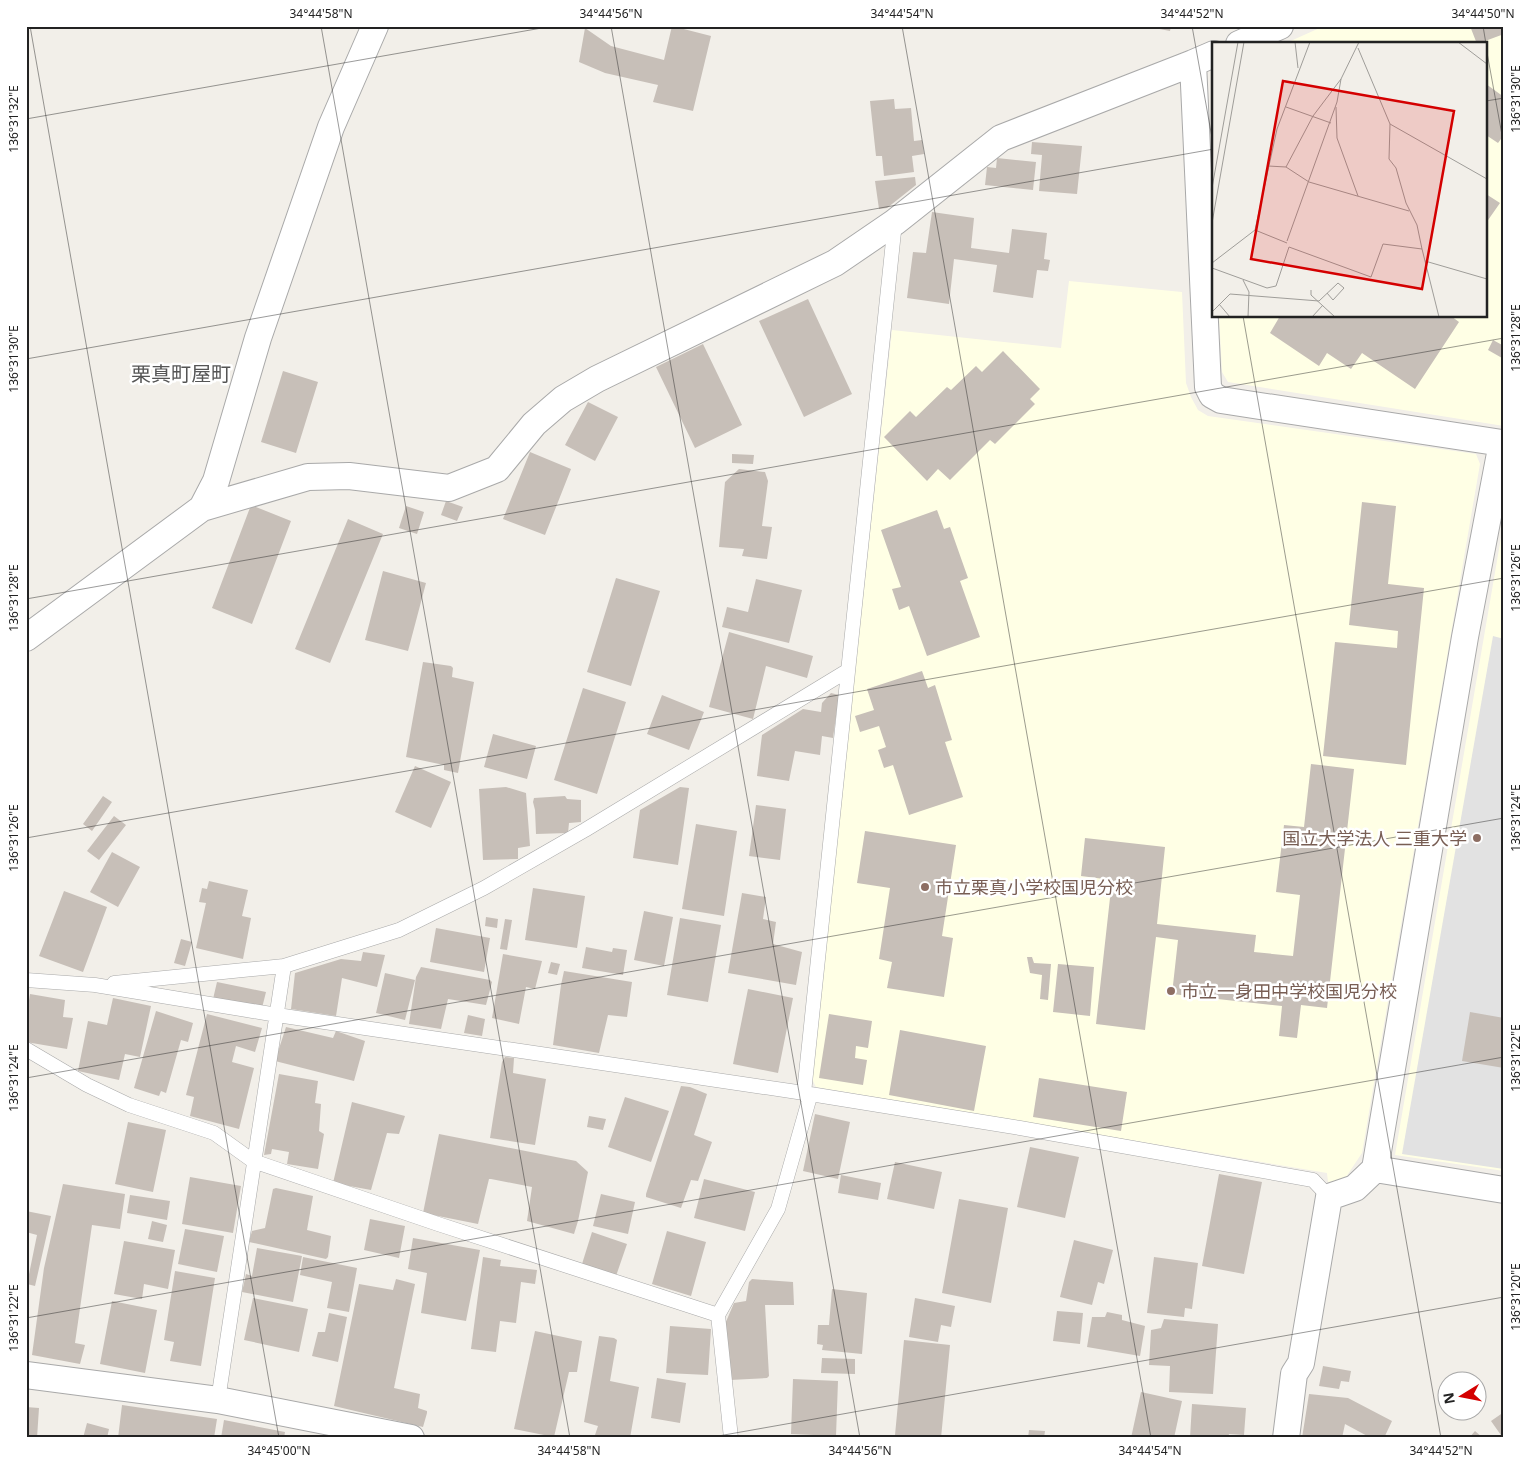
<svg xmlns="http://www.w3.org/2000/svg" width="1530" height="1464" font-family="'Noto Sans','Noto Sans JP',sans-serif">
  <rect width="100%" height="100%" fill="#f2efe9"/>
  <path fill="#ffffe5" d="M 1324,26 L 1504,26 L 1504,426 L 1228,382 L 1222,372 L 1219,316 L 1486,316 L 1486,44 L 1284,44 Z
    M 1214,83 L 1214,170 L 1211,90 Z
    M 1069,281 L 1182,292 L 1186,383 L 1191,397 L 1198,410 L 1208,416 L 1476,454 L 1480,464 L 1362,1153 L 1344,1180 L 1328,1182 L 1327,1173 L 816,1087 L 811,1077 L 892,330 L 1061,348 Z
    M 1504,520 L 1504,1171 L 1395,1155 Z"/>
  <path fill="#e2e2e2" d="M 1493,636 L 1504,639 L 1504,1169 L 1402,1154 Z"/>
  <path fill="#c7bfb8" d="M 672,26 L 711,36 L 693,111 L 653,102 L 658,85 L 605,73 L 579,62 L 585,28 L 611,46 L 664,60 Z
    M 1144,26 L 1171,26 L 1170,31 Z
    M 1470,26 L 1504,26 L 1504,34 L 1477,44 Z
    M 1486,84 L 1504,97 L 1504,135 L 1498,143 L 1486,135 Z
    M 894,99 L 895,109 L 911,108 L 914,141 L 922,140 L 924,154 L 912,156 L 914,172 L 884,176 L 882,156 L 876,156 L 870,101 Z
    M 1032,142 L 1082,146 L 1077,194 L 1039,191 L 1042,155 L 1031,154 Z
    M 997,158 L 1036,162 L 1033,190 L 985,185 L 987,167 L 996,168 Z
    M 915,177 L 916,185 L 887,208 L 879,209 L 875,181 Z
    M 1486,194 L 1500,203 L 1486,223 Z
    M 932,212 L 974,218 L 971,248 L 1009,253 L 1012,229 L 1047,233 L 1044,259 L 1050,260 L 1048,271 L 1037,270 L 1033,298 L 993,292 L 997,265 L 954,259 L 949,304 L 907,298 L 913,252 L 926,253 Z
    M 808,299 L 852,394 L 804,417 L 759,321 Z
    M 1280,316 L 1451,316 L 1459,322 L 1415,389 L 1362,353 L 1351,369 L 1327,353 L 1319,366 L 1270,333 Z
    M 1493,340 L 1504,346 L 1502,358 L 1488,350 Z
    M 703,344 L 742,425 L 695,448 L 656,367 Z
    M 1003,351 L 1040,389 L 1030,399 L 1035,404 L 995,444 L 990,440 L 950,480 L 938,469 L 927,481 L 884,437 L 910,411 L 916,417 L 947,387 L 951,390 L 976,366 L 982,372 Z
    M 283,371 L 318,382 L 296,453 L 261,442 Z
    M 588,402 L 618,417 L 595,461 L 565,445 Z
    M 530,452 L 571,469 L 545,535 L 503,519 Z
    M 732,454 L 754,455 L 753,464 L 732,463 Z
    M 739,469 L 765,472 L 768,481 L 762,526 L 772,527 L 767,559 L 742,556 L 744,549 L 719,547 L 725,482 Z
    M 446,501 L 463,507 L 457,521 L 441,515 Z
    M 1362,502 L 1396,506 L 1388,584 L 1424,588 L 1406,765 L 1323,756 L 1335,642 L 1397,648 L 1398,631 L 1349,625 Z
    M 251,505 L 291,521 L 252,624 L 212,608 Z
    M 406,506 L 424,512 L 417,534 L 399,528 Z
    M 937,510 L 944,529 L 950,527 L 968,578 L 960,581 L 980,637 L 927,656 L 909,606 L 899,610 L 892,589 L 901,587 L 881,530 Z
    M 348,519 L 383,534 L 330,663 L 295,649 Z
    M 383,571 L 426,583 L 408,651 L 365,640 Z
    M 616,578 L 660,591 L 631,686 L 587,672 Z
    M 756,579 L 802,590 L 789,643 L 722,627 L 727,607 L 748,612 Z
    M 729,632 L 813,656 L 807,678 L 766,666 L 753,719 L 709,707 Z
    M 423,662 L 451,666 L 453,668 L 452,677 L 474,682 L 458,773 L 444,770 L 444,765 L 406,757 Z
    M 922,671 L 928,688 L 935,685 L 952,740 L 945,742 L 963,797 L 909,815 L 893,765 L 884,768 L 878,750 L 886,747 L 879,726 L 860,732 L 855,716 L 874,710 L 867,689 Z
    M 583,688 L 626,702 L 597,794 L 554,780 Z
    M 831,693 L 839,695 L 833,738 L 822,736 L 820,755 L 795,751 L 789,781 L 757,776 L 762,735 L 803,709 L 821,712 L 822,703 Z
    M 662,695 L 704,712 L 689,750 L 647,734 Z
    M 493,734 L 536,746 L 527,779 L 484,767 Z
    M 1311,764 L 1354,769 L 1327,1008 L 1301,1005 L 1297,1038 L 1279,1036 L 1282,1006 L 1172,994 L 1178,940 L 1156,937 L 1145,1030 L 1096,1024 L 1112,880 L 1081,876 L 1085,838 L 1165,847 L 1157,924 L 1256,935 L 1254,952 L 1293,956 L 1300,895 L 1276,892 L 1284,825 L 1304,827 Z
    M 415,766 L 451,782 L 431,828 L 395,812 Z
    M 506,787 L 526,793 L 530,846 L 518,848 L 518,859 L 483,860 L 479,789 Z
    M 680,787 L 689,788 L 678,865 L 633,858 L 640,810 Z
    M 103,796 L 112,802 L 92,831 L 83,824 Z
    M 565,796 L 567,799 L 581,800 L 581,822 L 569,823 L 568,833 L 536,834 L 535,810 L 533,802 L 534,798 Z
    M 756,805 L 786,809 L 780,860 L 749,856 Z
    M 114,816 L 126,825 L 99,860 L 87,851 Z
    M 696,824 L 737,831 L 724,916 L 682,909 Z
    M 865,831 L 956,845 L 942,936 L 953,938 L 944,997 L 887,988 L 892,962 L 879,959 L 890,888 L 857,883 Z
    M 112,852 L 140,867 L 118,907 L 90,892 Z
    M 209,881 L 248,890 L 242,916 L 251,918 L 243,959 L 196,948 L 206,903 L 199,902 L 202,888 L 207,889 Z
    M 533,888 L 585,896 L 577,948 L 525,940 Z
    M 64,891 L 107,907 L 83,972 L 39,956 Z
    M 742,893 L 766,897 L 763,919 L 776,922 L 773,944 L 802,952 L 796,985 L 728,973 Z
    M 644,911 L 673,917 L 664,966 L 634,960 Z
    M 486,917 L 498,919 L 497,928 L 485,926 Z
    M 680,918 L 721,925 L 708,1002 L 667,995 Z
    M 505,919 L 512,920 L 507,950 L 500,949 Z
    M 436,928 L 490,938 L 484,972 L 430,962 Z
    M 181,939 L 192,942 L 185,966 L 174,963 Z
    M 586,947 L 612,952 L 613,948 L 627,950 L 623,975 L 582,968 Z
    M 363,952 L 385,955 L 377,987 L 342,978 L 336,1016 L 291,1009 L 295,973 L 341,959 L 361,961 Z
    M 503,954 L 542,961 L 535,989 L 526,987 L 519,1024 L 492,1018 Z
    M 1027,957 L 1032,957 L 1034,963 L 1051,964 L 1048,1000 L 1040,999 L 1042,975 L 1030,973 Z
    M 551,962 L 560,964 L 557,975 L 548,973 Z
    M 1058,964 L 1094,967 L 1090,1016 L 1053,1012 Z
    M 421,967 L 490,980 L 492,982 L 486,1005 L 448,999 L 441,1029 L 409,1024 L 416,977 Z
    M 564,971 L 632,982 L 627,1017 L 608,1015 L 599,1053 L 553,1045 L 561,985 Z
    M 385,973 L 415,980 L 405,1020 L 376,1013 Z
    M 217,982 L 266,992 L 262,1008 L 213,999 Z
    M 748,989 L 793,998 L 778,1073 L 733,1064 Z
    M 30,994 L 65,1000 L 63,1017 L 73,1018 L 67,1049 L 26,1042 L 26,1019 Z
    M 113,998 L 151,1006 L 140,1057 L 125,1054 L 119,1080 L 78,1071 L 88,1021 L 107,1025 Z
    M 156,1011 L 193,1023 L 188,1042 L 181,1040 L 166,1093 L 161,1091 L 159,1096 L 134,1088 Z
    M 1470,1012 L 1504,1018 L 1504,1068 L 1462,1061 Z
    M 207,1014 L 262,1028 L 255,1052 L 236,1046 L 232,1062 L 254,1068 L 239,1129 L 190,1116 L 194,1097 L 186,1095 Z
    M 829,1014 L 872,1021 L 868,1048 L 856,1046 L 855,1058 L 867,1060 L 863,1085 L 819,1078 Z
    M 468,1015 L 485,1019 L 482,1036 L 464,1033 Z
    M 286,1027 L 333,1038 L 336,1031 L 365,1041 L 354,1081 L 275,1061 Z
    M 900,1030 L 986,1046 L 974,1111 L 889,1095 Z
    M 505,1057 L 514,1058 L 513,1073 L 546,1079 L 535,1145 L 490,1138 L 502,1062 Z
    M 279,1074 L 318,1081 L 315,1103 L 321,1104 L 319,1131 L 324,1134 L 318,1169 L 287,1164 L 289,1152 L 272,1149 L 271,1154 L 264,1155 Z
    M 1039,1078 L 1127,1092 L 1121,1131 L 1033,1117 Z
    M 681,1086 L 690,1087 L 707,1094 L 694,1135 L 712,1142 L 698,1181 L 691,1180 L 681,1208 L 646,1197 L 646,1194 Z
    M 625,1097 L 669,1111 L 651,1162 L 608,1147 Z
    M 352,1102 L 405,1116 L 399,1134 L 387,1133 L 371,1190 L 333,1183 Z
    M 815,1114 L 850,1122 L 838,1179 L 803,1171 Z
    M 589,1116 L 606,1119 L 603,1130 L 587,1127 Z
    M 128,1122 L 166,1130 L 153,1192 L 115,1184 Z
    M 439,1134 L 576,1161 L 588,1172 L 578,1221 L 574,1234 L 527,1221 L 532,1187 L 491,1179 L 489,1179 L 478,1224 L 423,1213 Z
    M 1030,1147 L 1079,1157 L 1065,1218 L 1017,1207 Z
    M 895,1162 L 942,1172 L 934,1209 L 887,1199 Z
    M 1219,1174 L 1262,1182 L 1244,1274 L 1202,1266 Z
    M 841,1175 L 881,1183 L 878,1200 L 838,1193 Z
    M 190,1177 L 241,1186 L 233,1233 L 182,1224 Z
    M 704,1179 L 755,1192 L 745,1231 L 694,1218 Z
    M 63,1184 L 125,1194 L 120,1229 L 92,1225 L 75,1343 L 85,1345 L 80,1364 L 32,1355 L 44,1268 Z
    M 276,1188 L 313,1196 L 307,1230 L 331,1236 L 328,1257 L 326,1259 L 249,1242 L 252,1231 L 265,1228 L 273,1189 Z
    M 601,1194 L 635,1202 L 628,1234 L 593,1226 Z
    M 130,1195 L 170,1201 L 167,1220 L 127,1213 Z
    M 959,1199 L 1008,1208 L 991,1303 L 942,1293 Z
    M 26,1211 L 51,1216 L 35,1286 L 27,1284 L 37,1235 L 26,1232 Z
    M 370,1219 L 405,1226 L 399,1258 L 364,1250 Z
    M 152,1221 L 167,1225 L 163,1242 L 148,1239 Z
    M 185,1229 L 224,1236 L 217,1272 L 178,1264 Z
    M 667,1231 L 706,1242 L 691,1296 L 652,1284 Z
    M 592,1232 L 627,1244 L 616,1276 L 582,1264 Z
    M 413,1238 L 480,1250 L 466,1321 L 421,1313 L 427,1273 L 408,1269 Z
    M 1074,1240 L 1113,1250 L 1104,1284 L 1098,1282 L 1092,1305 L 1060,1297 Z
    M 124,1241 L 175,1250 L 168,1289 L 144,1284 L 142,1299 L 114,1294 Z
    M 257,1248 L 302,1256 L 293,1302 L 242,1292 L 246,1274 L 252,1276 Z
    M 303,1257 L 357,1268 L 349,1312 L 327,1308 L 332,1282 L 300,1275 Z
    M 483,1257 L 501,1260 L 500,1266 L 537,1270 L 535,1284 L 521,1282 L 516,1323 L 500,1321 L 496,1352 L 471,1349 Z
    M 1154,1257 L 1198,1263 L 1192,1309 L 1185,1308 L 1184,1317 L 1147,1313 Z
    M 175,1271 L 215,1278 L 201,1366 L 170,1361 L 174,1342 L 164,1340 Z
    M 396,1279 L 415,1284 L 394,1388 L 420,1394 L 418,1408 L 427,1411 L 427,1413 L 423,1427 L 334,1406 L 359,1284 L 393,1290 Z
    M 752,1279 L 793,1282 L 794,1305 L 765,1305 L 769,1376 L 767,1378 L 730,1380 L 725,1324 L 734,1303 L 746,1301 L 749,1282 Z
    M 832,1289 L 867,1293 L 862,1354 L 822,1350 L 823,1345 L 817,1344 L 818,1325 L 829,1325 Z
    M 253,1298 L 308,1309 L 299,1352 L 244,1340 Z
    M 915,1298 L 955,1306 L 951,1327 L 941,1325 L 938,1342 L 909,1337 Z
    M 112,1301 L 157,1310 L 145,1373 L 100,1364 Z
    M 1057,1311 L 1083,1313 L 1080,1344 L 1053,1341 Z
    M 1107,1312 L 1122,1315 L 1122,1320 L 1145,1326 L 1140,1356 L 1087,1347 L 1092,1317 L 1105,1317 Z
    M 329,1313 L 347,1317 L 338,1362 L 312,1356 L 318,1332 L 325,1332 Z
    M 1164,1319 L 1218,1324 L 1213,1394 L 1169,1392 L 1170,1366 L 1149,1365 L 1151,1330 L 1161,1328 Z
    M 670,1326 L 711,1329 L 708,1375 L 666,1373 Z
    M 535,1331 L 582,1341 L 577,1372 L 569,1372 L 554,1437 L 514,1429 Z
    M 599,1336 L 614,1338 L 617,1340 L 610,1381 L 639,1387 L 630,1438 L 611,1438 L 595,1435 L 598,1426 L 584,1422 Z
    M 904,1340 L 950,1345 L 941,1438 L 895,1435 Z
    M 822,1358 L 855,1359 L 855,1374 L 821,1373 Z
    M 1323,1366 L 1351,1371 L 1349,1382 L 1341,1381 L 1339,1389 L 1319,1386 Z
    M 657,1378 L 686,1383 L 680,1423 L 651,1418 Z
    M 793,1379 L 838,1381 L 836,1436 L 791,1434 Z
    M 1141,1392 L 1182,1401 L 1174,1438 L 1131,1438 Z
    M 1309,1394 L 1348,1398 L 1392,1421 L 1384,1438 L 1371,1438 L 1345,1424 L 1342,1438 L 1302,1438 Z
    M 1192,1404 L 1246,1408 L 1244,1435 L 1229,1434 L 1228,1438 L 1190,1438 Z
    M 122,1405 L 217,1419 L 214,1438 L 118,1438 Z
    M 26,1407 L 39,1408 L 37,1438 L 26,1438 Z
    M 1504,1412 L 1504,1438 L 1503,1438 L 1491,1421 Z
    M 224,1420 L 285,1432 L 284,1438 L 221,1438 Z
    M 87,1423 L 109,1429 L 107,1438 L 83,1438 Z
    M 1029,1430 L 1045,1431 L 1044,1438 L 1028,1438 Z
    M 1475,1431 L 1483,1438 L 1469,1438 Z"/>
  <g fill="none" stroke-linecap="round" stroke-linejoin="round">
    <g stroke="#a9a9a9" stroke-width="15">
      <path id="service" d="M 26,980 L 95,985 L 277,1015 L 804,1093 L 1020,1128 L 1313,1180 L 1329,1197
        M 114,983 L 284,966 L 399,930 L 484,888 L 585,830 L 847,671
        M 26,1049 L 87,1085 L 129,1105 L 214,1133 L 253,1161 L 438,1224 L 718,1315
        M 218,1400 L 284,966
        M 731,1438 L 718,1315 L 778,1209 L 809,1100 L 804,1093 L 895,222"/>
    </g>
    <g stroke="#a9a9a9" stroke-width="28">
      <path id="minor" d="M 1239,44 L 1280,26
        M 1214,54 L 1193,63 L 1208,387 L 1212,395 L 1221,400 L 1502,443 L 1465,637 L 1375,1169 L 1504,1190
        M 202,508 L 216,481 L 258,338 L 331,127 L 375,26
        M 26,638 L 202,508 L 308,477 L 349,476 L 449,488 L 497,469 L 534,424 L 563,399 L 597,379 L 835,263 L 895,222 L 1001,138 L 1193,63
        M 26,1375 L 218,1400 L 411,1438
        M 1286,1438 L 1294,1374 L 1301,1363 L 1329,1197 L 1355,1188 L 1375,1169"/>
    </g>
    <use href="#service" stroke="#fff" stroke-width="14"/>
    <use href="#minor" stroke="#fff" stroke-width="26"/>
  </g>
  <path fill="none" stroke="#222" stroke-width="1" stroke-opacity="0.45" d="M 30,26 L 279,1438M 321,26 L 570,1438M 611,26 L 860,1438M 902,26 L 1151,1438M 1192,26 L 1214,149M 1483,26 L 1486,44M 1486,47 L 1504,146M 1486,101 L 1504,98M 26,119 L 553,26M 1243,316 L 1441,1438M 26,359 L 1214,149M 26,599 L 1504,338M 26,838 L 1504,578M 26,1078 L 1504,818M 26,1318 L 1504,1057M 707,1438 L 1504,1297"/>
  <g fill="#8d6e63" stroke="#fff" stroke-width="2">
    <circle cx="1477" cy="838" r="5"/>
    <circle cx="925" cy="887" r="5"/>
    <circle cx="1171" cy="991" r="5"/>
  </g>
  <g text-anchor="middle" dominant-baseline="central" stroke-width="5" stroke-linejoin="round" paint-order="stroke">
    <g font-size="18" fill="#785e54" stroke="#fff" text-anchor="start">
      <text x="1467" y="838" text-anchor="end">国立大学法人 三重大学</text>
      <text x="935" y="887">市立栗真小学校国児分校</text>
      <text x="1181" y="991">市立一身田中学校国児分校</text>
    </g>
    <g font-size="20" fill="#555" stroke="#fff">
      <text x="181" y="373">栗真町屋町</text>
    </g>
  </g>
  <g transform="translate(1212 42)">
    <rect width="275" height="275" fill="#f2efe9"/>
    <path fill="none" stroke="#9f9d99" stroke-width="1" d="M 83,0 L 86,26M 246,0 L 275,22M 146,6 L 178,82 L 177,117 L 184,126 L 194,161 L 205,183 L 210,207M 74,65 L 119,81M 124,65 L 125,96 L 146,154M 178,82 L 275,137M 56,124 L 74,125 L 97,140 L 197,169M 74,125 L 101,74 L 129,37 L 147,0M 0,146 L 26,0M 0,181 L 32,0M 43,188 L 75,201M 75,199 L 125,60 L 129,37M 213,219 L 275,237M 0,221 L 43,188 L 65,87 L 98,0M 0,226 L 55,246 L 64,244 L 77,205 L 159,235 L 171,202 L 210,207 L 227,275M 31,238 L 37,250 L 36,275M 99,248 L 99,253 L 123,275M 107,259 L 126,241 L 132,246 L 121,258 L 115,251M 7,262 L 18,275M 0,270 L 18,252 L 107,259M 100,275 L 111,263"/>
    <path fill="#d40000" fill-opacity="0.15" stroke="#d40000" stroke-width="2.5" d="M 71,39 L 242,69 L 210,247 L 39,217 Z"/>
    <rect width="275" height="275" fill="none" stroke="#222" stroke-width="2.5"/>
  </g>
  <rect width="1530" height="1464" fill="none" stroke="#ffffff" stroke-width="55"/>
  <g transform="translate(1462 1396) rotate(260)"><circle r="24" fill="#ffffff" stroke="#a7a7a7"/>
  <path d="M0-4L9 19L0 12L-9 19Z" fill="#d40000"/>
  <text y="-8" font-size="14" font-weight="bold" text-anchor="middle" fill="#222222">N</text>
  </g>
  <rect x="28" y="28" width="1474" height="1408" fill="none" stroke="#222" stroke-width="2"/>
  <g font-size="12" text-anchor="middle" fill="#222">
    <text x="321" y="18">34°44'58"N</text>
    <text x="611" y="18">34°44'56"N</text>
    <text x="902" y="18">34°44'54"N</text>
    <text x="1192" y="18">34°44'52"N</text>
    <text x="1483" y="18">34°44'50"N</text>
    <text transform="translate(1516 99) rotate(-90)" y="4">136°31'30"E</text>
    <text transform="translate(14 119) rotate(-90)" y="4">136°31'32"E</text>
    <text transform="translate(1516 338) rotate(-90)" y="4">136°31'28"E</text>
    <text transform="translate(14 359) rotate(-90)" y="4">136°31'30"E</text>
    <text transform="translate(1516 578) rotate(-90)" y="4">136°31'26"E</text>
    <text transform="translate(14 598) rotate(-90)" y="4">136°31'28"E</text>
    <text transform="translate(1516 818) rotate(-90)" y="4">136°31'24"E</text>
    <text transform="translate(14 838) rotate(-90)" y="4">136°31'26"E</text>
    <text transform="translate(1516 1058) rotate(-90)" y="4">136°31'22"E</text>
    <text transform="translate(14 1078) rotate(-90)" y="4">136°31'24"E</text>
    <text transform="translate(1516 1297) rotate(-90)" y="4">136°31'20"E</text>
    <text transform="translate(14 1318) rotate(-90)" y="4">136°31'22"E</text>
    <text x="279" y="1455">34°45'00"N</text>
    <text x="569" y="1455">34°44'58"N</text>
    <text x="860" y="1455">34°44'56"N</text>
    <text x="1150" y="1455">34°44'54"N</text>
    <text x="1441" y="1455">34°44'52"N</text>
  </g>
</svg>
